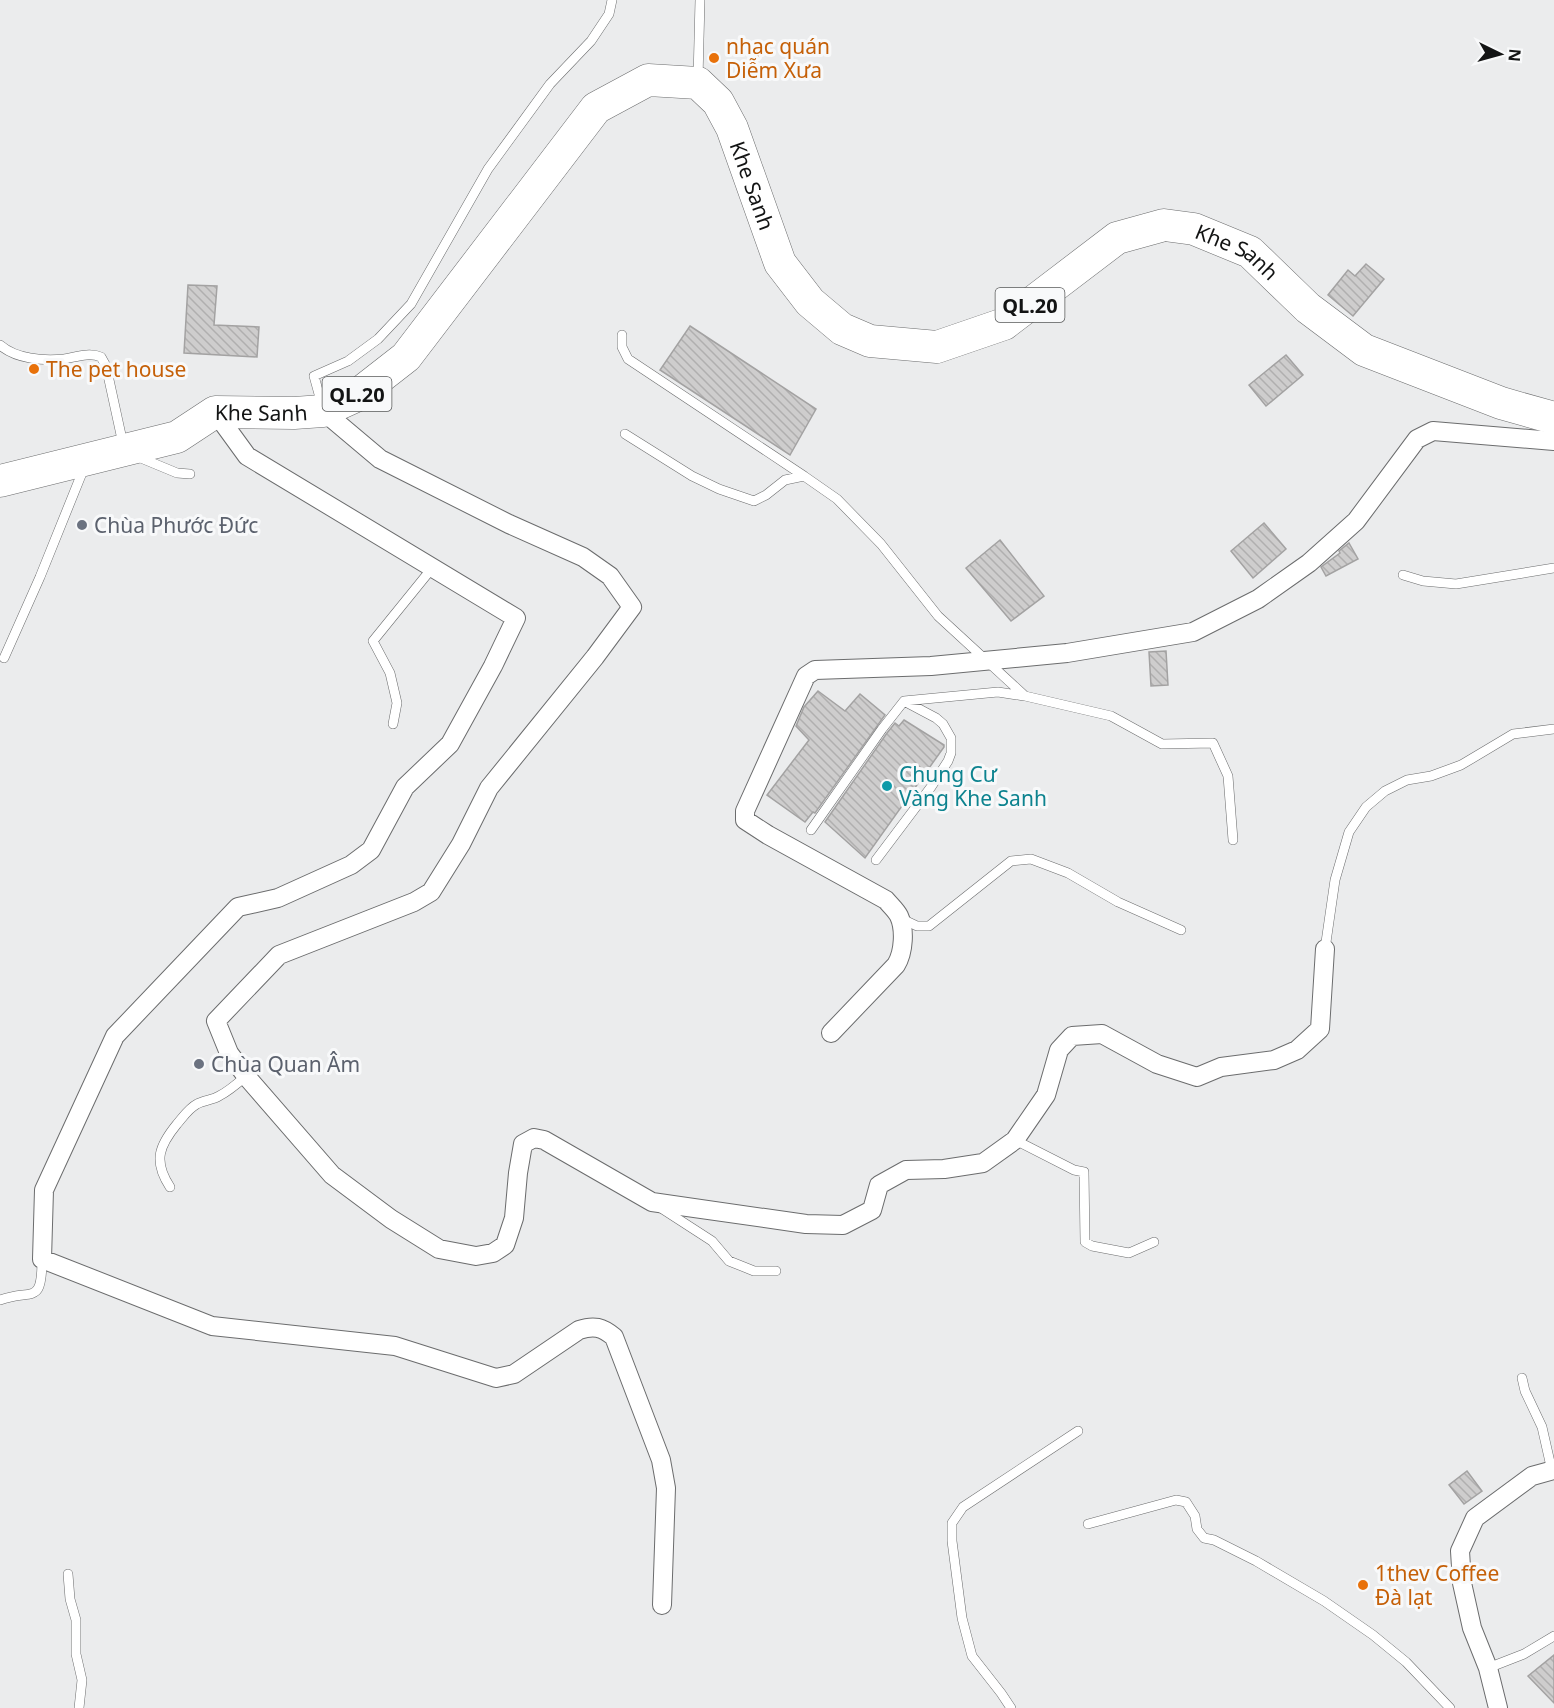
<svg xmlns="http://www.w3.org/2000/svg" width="1554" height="1708" font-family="'Noto Sans',sans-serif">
  <defs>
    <pattern id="building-back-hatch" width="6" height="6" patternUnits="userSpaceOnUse" patternTransform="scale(1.5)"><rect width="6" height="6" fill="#cecdcd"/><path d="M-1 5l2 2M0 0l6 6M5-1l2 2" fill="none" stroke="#b0afaf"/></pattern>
  </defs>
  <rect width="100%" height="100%" fill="#ebeced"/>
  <path fill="url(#building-back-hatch)" stroke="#a3a2a2" stroke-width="1.5" d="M 1366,264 L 1384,279 L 1353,316 L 1328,295 L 1348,270 L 1355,276 Z
    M 188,285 L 217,286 L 214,325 L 259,327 L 257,357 L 184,353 Z
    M 690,326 L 816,409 L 790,455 L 660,370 Z
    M 1286,355 L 1303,375 L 1266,406 L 1249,385 Z
    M 1264,523 L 1286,549 L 1253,578 L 1231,551 Z
    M 1000,540 L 1044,596 L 1011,621 L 966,568 Z
    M 1349,543 L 1358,559 L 1326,576 L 1321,567 L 1340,553 L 1339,551 Z
    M 1166,651 L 1168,685 L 1151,686 L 1149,652 Z
    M 818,691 L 845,711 L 860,694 L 885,715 L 815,813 L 813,812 L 805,822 L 767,795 L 809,740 L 796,726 L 804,707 Z
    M 904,720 L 944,745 L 944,747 L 865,858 L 825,822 L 887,733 L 895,723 L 899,726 Z
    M 1467,1471 L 1482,1491 L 1464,1504 L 1449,1485 Z
    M 1554,1655 L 1554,1703 L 1528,1676 Z"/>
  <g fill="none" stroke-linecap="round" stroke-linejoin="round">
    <g stroke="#6b6c6d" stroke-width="10">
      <path id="service" d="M 698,79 L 700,0
        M 622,335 L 622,347 L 628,359 L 804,476
        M 0,345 C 16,359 43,361 64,359 C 76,357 89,352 101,357 L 106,366 L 123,444
        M 322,405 L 314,376 L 348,361 L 378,339 L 411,304 L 488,169 L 550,84 L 591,41 L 609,14 L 612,0
        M 625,434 L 692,476 L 719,489 L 754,501 L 766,495 L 785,480 L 804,476 L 837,499 L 881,544 L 938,616 L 1025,696 L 1111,716 L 1162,744 L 1213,743 L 1228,776 L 1233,840
        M 136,456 L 177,473 L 190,474
        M 1403,575 L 1423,581 L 1456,584 L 1554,568
        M 4,658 L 40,577 L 84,468
        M 393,724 L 397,703 L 390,673 L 373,641 L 433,567
        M 811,830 L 882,729 L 904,701 L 998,692 L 1024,696
        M 876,860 L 931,787 L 948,761 L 951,753 L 951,738 L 943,724 L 936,718 L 904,701
        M 900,918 L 917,926 L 929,926 L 1011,861 L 1031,859 L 1068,873 L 1118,902 L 1181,930
        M 1325,949 L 1335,880 L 1349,832 L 1366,807 L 1385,791 L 1407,780 L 1431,776 L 1461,765 L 1513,734 L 1554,729
        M 1015,1140 L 1074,1170 L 1084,1172 L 1085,1242 L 1092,1246 L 1129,1253 L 1154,1242
        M 170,1187 C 153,1161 159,1146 177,1124 C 183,1117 189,1108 197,1104 C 204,1100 213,1100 219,1096 C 229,1091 238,1083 246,1076
        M 661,1208 L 712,1241 L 729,1261 L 754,1271 L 776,1271
        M 0,1300 C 32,1288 42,1307 42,1259
        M 1522,1378 L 1525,1391 L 1542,1427 L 1552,1471
        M 1088,1524 L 1176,1500 L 1186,1502 L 1195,1516 L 1197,1529 L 1204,1538 L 1214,1540 L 1256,1561 L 1324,1601 L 1373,1635 L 1406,1662 L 1450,1708
        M 68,1574 L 70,1599 L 76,1620 L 76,1654 L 82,1680 L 79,1708
        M 1488,1668 L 1524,1654 L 1554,1636
        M 1011,1708 L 1001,1693 L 972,1656 L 962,1618 L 952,1541 L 952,1523 L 963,1507 L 1078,1431"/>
    </g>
    <g stroke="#6b6c6d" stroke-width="20">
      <path id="minor" d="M 323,411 L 380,459 L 509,524 L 583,557 L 610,576 L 632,607 L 595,657 L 489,788 L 461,844 L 431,892 L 414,902 L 279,955 L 216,1021 L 229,1053 L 246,1076 L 332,1175 L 391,1219 L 439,1249 L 476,1256 L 493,1253 L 505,1245 L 514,1218 L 518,1173 L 523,1144 L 534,1138 L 544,1140 L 652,1202 L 806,1224 L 843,1225 L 872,1210 L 879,1185 L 906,1170 L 944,1169 L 983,1163 L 1015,1140 L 1046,1095 L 1059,1050 L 1072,1036 L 1102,1034 L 1157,1064 L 1197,1077 L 1221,1067 L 1274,1060 L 1297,1050 L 1320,1029 L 1325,949
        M 215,412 L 247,456 L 516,618 L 493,666 L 450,744 L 405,787 L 371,850 L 351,865 L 278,898 L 238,907 L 115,1036 L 44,1190 L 42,1259 L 212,1326 L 395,1346 L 496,1378 L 514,1374 L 579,1330 C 594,1325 602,1327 614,1337 L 661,1460 L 666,1488 L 662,1605
        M 831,1033 L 896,965 C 904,952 905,929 899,916 C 896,910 890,905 886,900 L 768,835 L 745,820 L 745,811 L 806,676 L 815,670 L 931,666 L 1067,653 L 1193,632 L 1258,599 L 1309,563 L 1356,521 L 1417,439 L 1433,431 L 1554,441
        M 1498,1708 L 1488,1668 L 1472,1628 L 1462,1583 L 1460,1551 L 1475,1518 L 1532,1476 L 1554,1470"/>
    </g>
    <g stroke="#6b6c6d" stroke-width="33">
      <g id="trunk">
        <path id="s1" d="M 0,481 L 177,437 L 215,412 L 294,413 L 323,411 L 356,396 L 406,357 L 596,108 L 648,80 L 698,83 L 718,102 L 732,128 L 780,263 L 810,302 L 842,329 L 870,341 L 937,347 L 1004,324 L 1117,238 L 1164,225 L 1194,229 L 1250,252 L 1308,308 L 1364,350 L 1501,403 L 1554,418"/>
      </g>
    </g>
    <use href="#service" stroke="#fff" stroke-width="9"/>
    <use href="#minor" stroke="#fff" stroke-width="18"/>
    <use href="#trunk" stroke="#fff" stroke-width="32"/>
  </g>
  <g fill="#e8710a" stroke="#f8f9fa" stroke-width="2">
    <circle cx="714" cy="58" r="6"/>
    <circle cx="34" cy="369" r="6"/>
    <circle cx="1363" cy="1585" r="6"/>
  </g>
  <g fill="#6b7280" stroke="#f8f9fa" stroke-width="2">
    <circle cx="82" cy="525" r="6"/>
    <circle cx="199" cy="1064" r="6"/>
  </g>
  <circle fill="#0f9aa8" stroke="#f8f9fa" stroke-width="2" cx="887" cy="786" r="6"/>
  <g text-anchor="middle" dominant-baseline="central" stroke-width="6" stroke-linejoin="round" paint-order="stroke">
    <g fill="#f8f9fa" stroke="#585959" stroke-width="1.5">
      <rect x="995.5" y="288" width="69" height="34" rx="4.5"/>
      <rect x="322.5" y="377" width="69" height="34" rx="4.5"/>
    </g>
    <g font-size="20" font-weight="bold" fill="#131414">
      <text x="1030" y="305">QL.20</text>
      <text x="357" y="394">QL.20</text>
    </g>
    <g font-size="21" fill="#c56008" stroke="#f8f9fa" text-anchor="start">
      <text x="726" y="46">nhạc quán<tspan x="726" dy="24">Diễm Xưa</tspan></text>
      <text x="46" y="369">The pet house</text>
      <text x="1375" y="1573">1thev Coffee<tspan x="1375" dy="24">Đà lạt</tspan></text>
    </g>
    <g font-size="21" fill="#131414" stroke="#f8f9fa">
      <text stroke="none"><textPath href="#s1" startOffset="976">Khe Sanh</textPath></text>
      <text stroke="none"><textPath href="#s1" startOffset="1588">Khe Sanh</textPath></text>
      <text stroke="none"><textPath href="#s1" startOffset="274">Khe Sanh</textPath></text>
    </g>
    <g font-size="21" fill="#5b616d" stroke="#f8f9fa" text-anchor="start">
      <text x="94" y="525">Chùa Phước Đức</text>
      <text x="211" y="1064">Chùa Quan Âm</text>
    </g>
    <g font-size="21" fill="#0d838f" stroke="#f8f9fa" text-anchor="start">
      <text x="899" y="774">Chung Cư<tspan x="899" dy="24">Vàng Khe Sanh</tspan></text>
    </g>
  </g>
  <g transform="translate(1500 54) rotate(95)" stroke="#f8f9fa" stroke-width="4.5" paint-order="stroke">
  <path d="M0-4.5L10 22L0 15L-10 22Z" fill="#131414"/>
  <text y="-9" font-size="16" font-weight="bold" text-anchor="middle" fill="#131414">N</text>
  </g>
</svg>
